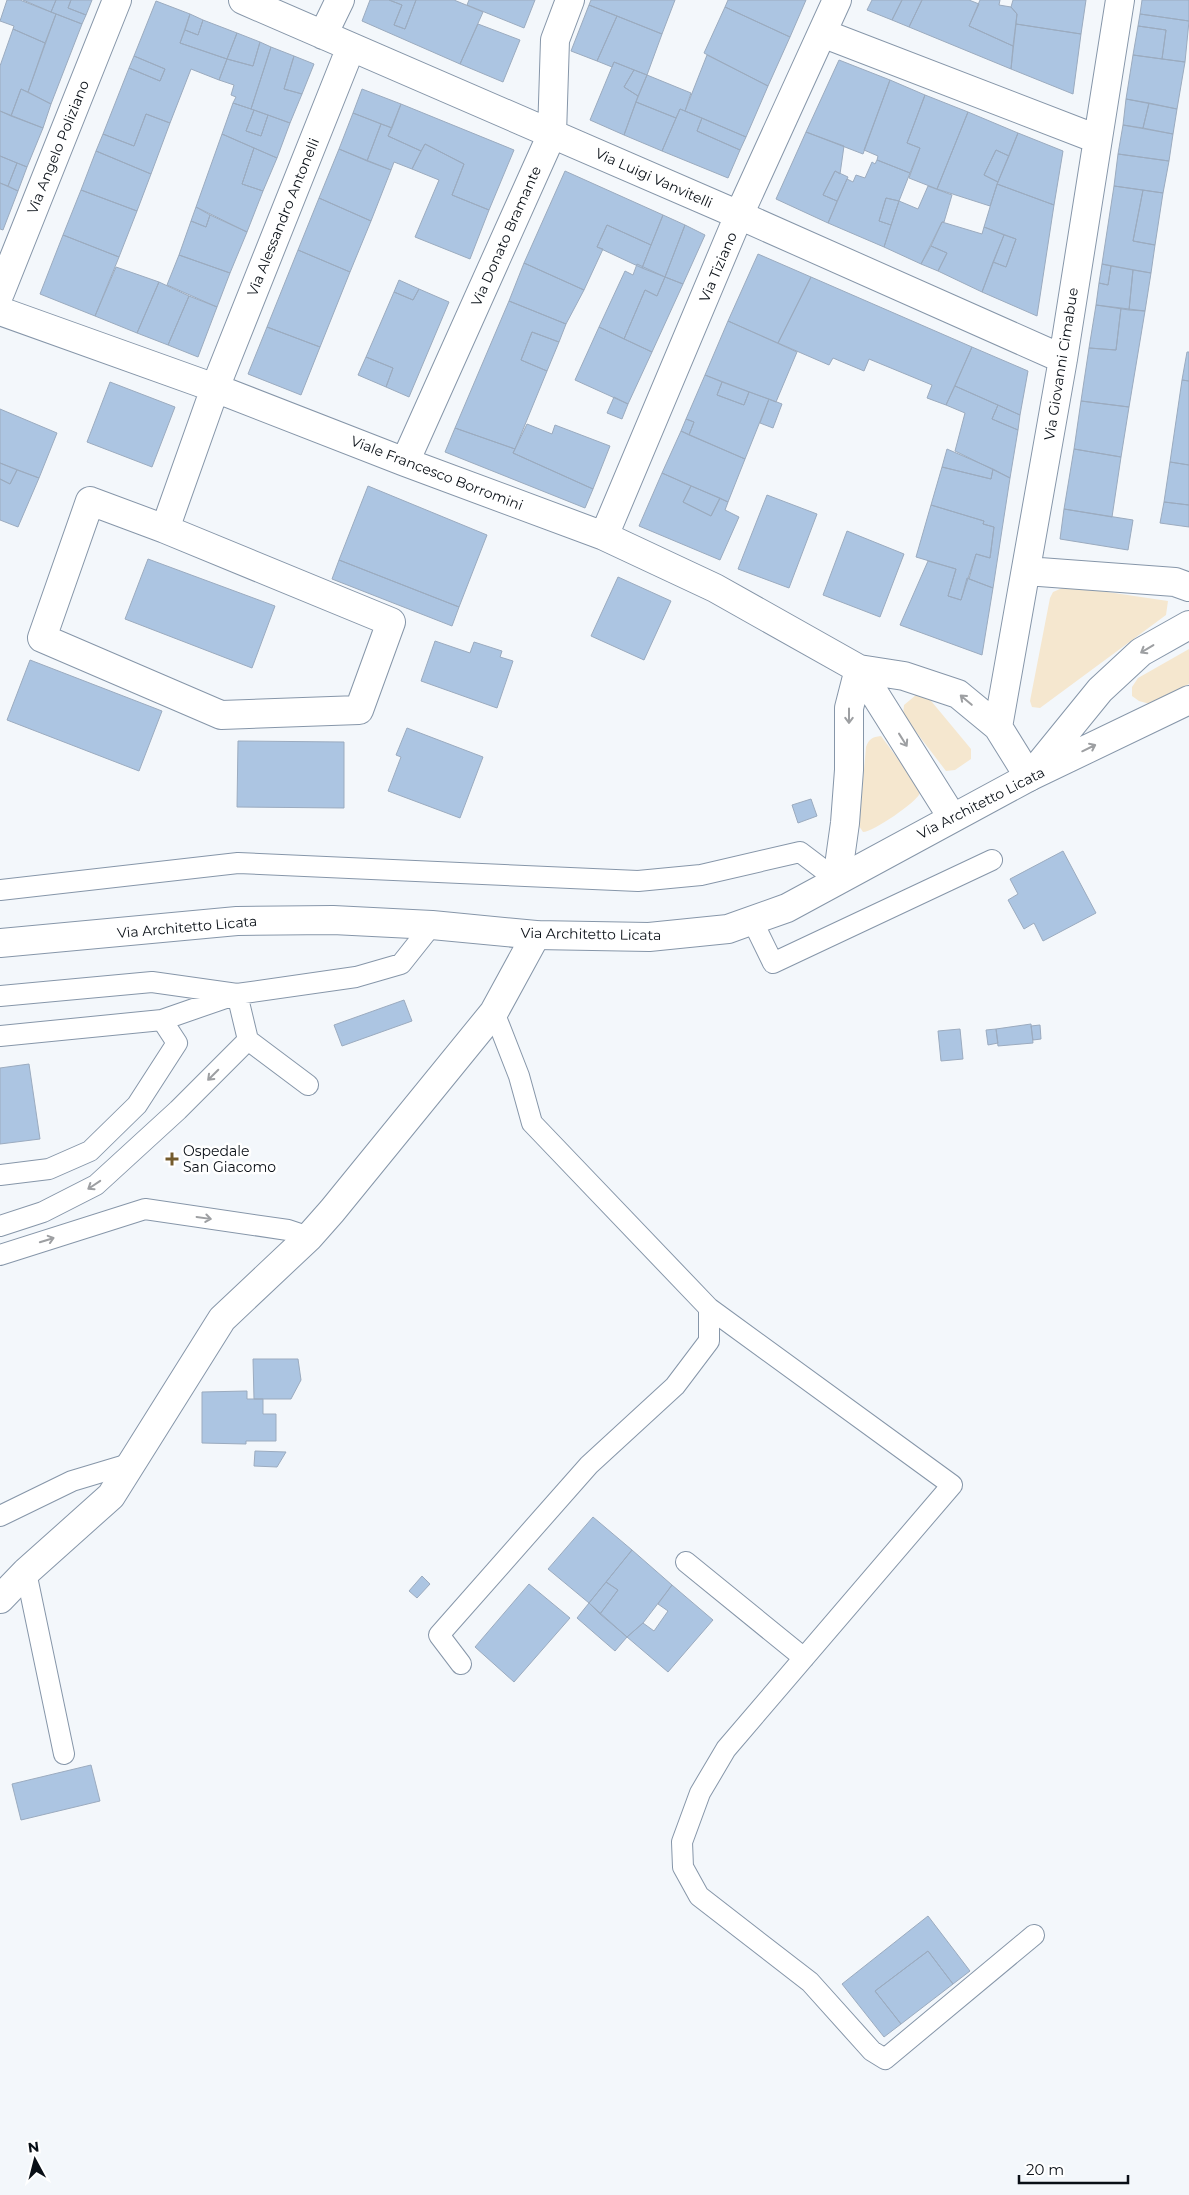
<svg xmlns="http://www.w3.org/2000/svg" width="1189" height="2195" font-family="Montserrat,sans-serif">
  <rect width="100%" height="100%" fill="#f3f7fb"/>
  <path fill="#f5e7cf" d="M 1067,586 L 1168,601 L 1166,615 L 1040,708 L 1032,707 L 1030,701 L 1050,598 L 1053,592 Z
    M 1189,649 L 1189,684 L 1150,704 L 1139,701 L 1132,696 L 1132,687 L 1138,678 Z
    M 916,695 L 927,696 L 971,749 L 971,759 L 955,770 L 946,771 L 903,715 L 904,705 Z
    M 881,736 L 918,786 L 920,793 C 917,802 873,832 863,832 L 859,826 L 866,747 C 869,739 872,737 881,736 Z"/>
  <path fill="#acc5e2" stroke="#9babbf" d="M 7,0 L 20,0 L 56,14 L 45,43 L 13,29 L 14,26 L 0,21 Z
    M 23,0 L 56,0 L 51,12 Z
    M 56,0 L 71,0 L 68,8 L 86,15 L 82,24 L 51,12 Z
    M 71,0 L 92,0 L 86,15 L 68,8 Z
    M 370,0 L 389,0 L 402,5 L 394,25 L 405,29 L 416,0 L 454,0 L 483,12 L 460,64 L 362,21 Z
    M 389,0 L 416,0 L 405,29 L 394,25 L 402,5 Z
    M 469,0 L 535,0 L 524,28 L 467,5 Z
    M 591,0 L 675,0 L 662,34 L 589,5 Z
    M 728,0 L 806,0 L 790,37 L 725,7 Z
    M 872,0 L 902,0 L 892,20 L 867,10 Z
    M 902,0 L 922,0 L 909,27 L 892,20 Z
    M 922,0 L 969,0 L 979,4 L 969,26 L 1013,46 L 1011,69 L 909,27 Z
    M 980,0 L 1000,0 L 999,5 L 1011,7 L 1017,14 L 1013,46 L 969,26 Z
    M 1013,0 L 1086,0 L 1081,34 L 1016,24 L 1017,14 L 1011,7 Z
    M 1142,0 L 1189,0 L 1189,21 L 1140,14 Z
    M 156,1 L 190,14 L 180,43 L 227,59 L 219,80 L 191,69 L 170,123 L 146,114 L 134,146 L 103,134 L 129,68 L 160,81 L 165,69 L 134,56 Z
    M 589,5 L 617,16 L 597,61 L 571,51 Z
    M 725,7 L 790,37 L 768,86 L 704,53 Z
    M 56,14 L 82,24 L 51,104 L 28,92 Z
    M 190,14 L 203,20 L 198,35 L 185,30 Z
    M 1140,14 L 1189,21 L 1185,62 L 1162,59 L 1166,30 L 1138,26 Z
    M 617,16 L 662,34 L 647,75 L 614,62 L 612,67 L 597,61 Z
    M 203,20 L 237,33 L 227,59 L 180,43 L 185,30 L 198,35 Z
    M 478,24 L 520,40 L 503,82 L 460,64 Z
    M 1016,24 L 1081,34 L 1073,94 L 1011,69 Z
    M 1138,26 L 1166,30 L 1162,59 L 1133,55 Z
    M 13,29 L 45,43 L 28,92 L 21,89 L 11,116 L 0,111 L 0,66 Z
    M 237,33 L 260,42 L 253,66 L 227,59 Z
    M 260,42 L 271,47 L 251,109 L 233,103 L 236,97 L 231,95 L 234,85 L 219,80 L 227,59 L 253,66 Z
    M 271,47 L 294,56 L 284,89 L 302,94 L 290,123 L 251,109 Z
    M 707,55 L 768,86 L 746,137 L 685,111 Z
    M 1133,55 L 1185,62 L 1177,109 L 1126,99 Z
    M 134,56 L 165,69 L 160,81 L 129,68 Z
    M 294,56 L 314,64 L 302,94 L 284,89 Z
    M 839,60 L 890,80 L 863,154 L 806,132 Z
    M 614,62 L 634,70 L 624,87 L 638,96 L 624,135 L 590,120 Z
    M 634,70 L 647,75 L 638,96 L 624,87 Z
    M 647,75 L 691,93 L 685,111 L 680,109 L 676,118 L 636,102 Z
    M 890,80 L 925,95 L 907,143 L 920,148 L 910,173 L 877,160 L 878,156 L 864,150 Z
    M 21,89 L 51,104 L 43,128 L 11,116 Z
    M 362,89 L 401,104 L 392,128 L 353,113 Z
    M 925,95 L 968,112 L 937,189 L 909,178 L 920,148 L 907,143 Z
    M 1126,99 L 1149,103 L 1143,128 L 1123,125 Z
    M 636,102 L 676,118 L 662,151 L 624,135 Z
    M 233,103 L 254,110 L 246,131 L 261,136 L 268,115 L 290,123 L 277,158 L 222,134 Z
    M 1149,103 L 1177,109 L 1173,134 L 1143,128 Z
    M 401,104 L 514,150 L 489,210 L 452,195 L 464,164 L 425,144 L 421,151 L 388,136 Z
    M 680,109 L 702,118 L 697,131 L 740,150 L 728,178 L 662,151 Z
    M 254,110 L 268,115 L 261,136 L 246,131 Z
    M 0,111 L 43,128 L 27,167 L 0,156 Z
    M 968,112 L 1018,133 L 1009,156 L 996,150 L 984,175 L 998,182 L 990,206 L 937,189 Z
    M 353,113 L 381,124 L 367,161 L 339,149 Z
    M 146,114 L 170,123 L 151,174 L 96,151 L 103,134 L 134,146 Z
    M 702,118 L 746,137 L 740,150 L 697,131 Z
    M 381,124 L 392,128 L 388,136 L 421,151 L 412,169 L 394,162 L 391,170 L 367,161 Z
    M 1123,125 L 1173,134 L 1169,161 L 1118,154 Z
    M 806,132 L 844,146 L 840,174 L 835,171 L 823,195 L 837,201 L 828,223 L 776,199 Z
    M 1018,133 L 1063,151 L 1054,205 L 997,184 Z
    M 222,134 L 254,148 L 242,184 L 263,191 L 247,232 L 196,207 Z
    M 425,144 L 464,164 L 452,195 L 489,210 L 470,259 L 415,237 L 439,180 L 412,169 Z
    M 254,148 L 277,158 L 263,191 L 242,184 Z
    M 339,149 L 391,170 L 371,221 L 319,198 Z
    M 996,150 L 1009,156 L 998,182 L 984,175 Z
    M 96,151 L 151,174 L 137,211 L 81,190 Z
    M 1118,154 L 1169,161 L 1163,193 L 1114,186 Z
    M 0,156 L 17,163 L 8,186 L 0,183 Z
    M 877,160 L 910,173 L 899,201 L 886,198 L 879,221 L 891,225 L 884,247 L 828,223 L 847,179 L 853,182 L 856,175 L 865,178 L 872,162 L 875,164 Z
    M 17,163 L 27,167 L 18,191 L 8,186 Z
    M 565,171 L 663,215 L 651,245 L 607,225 L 597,247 L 603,249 L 584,290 L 524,263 Z
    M 835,171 L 848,177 L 837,201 L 823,195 Z
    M 0,183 L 18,191 L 3,230 L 0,229 Z
    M 997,184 L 1054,205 L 1037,316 L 982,292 L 993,262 L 1006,267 L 1016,239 L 984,227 Z
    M 928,186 L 952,195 L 944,222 L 942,222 L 921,264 L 884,247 L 899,201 L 918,209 Z
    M 1114,186 L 1143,190 L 1133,241 L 1155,245 L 1151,273 L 1102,264 Z
    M 81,190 L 137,211 L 119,257 L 63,235 Z
    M 1143,190 L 1163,193 L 1155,245 L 1133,241 Z
    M 319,198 L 371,221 L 350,272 L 298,250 Z
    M 886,198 L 899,201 L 891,225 L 879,221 Z
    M 196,207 L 210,215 L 206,227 L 191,221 Z
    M 210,215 L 247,232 L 230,273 L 179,255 L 191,221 L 206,227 Z
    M 663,215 L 685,225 L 665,277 L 642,268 Z
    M 942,222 L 982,234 L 984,227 L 1004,235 L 982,292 L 938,271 L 947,253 L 931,246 Z
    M 607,225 L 651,245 L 642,268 L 597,247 Z
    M 685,225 L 705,235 L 683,284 L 665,277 Z
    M 63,235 L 119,257 L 95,316 L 40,294 Z
    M 1004,235 L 1016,239 L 1006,267 L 993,262 Z
    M 931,246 L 947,253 L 938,271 L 921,264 Z
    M 298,250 L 350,272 L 320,347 L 267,327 Z
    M 758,254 L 811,277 L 778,343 L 728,321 Z
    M 179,255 L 230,273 L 217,307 L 167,285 Z
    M 524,263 L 584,290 L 566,324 L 509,301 Z
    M 637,264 L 665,277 L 657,296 L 645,290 L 624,339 L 599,327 L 625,271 L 633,275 Z
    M 1102,264 L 1111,266 L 1108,285 L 1099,283 Z
    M 1111,266 L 1133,270 L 1129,310 L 1096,305 L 1099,283 L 1108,285 Z
    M 116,267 L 159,282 L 137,333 L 95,316 Z
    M 1133,270 L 1151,273 L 1145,311 L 1129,310 Z
    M 665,277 L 683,284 L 652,352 L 624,339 L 645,290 L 657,296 Z
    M 811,277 L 972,347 L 946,405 L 927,398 L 932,385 L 869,359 L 864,371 L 833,358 L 829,365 L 778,343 Z
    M 399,280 L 419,289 L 413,300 L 394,292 Z
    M 159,282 L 189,296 L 168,345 L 137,333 Z
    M 419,289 L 449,302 L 409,397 L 386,387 L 393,368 L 366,357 L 394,292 L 413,300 Z
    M 189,296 L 217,307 L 198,357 L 168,345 Z
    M 509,301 L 566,324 L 559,342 L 532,332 L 521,360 L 547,371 L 515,449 L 455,428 Z
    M 1096,305 L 1121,308 L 1116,350 L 1089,348 Z
    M 1121,308 L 1145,311 L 1129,407 L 1081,401 L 1089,348 L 1116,350 Z
    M 728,321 L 797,352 L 776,402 L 705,375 Z
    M 267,327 L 320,347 L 301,395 L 248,374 Z
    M 599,327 L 652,352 L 628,404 L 575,380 Z
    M 532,332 L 559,342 L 547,371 L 521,360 Z
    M 972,347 L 1028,371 L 1020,415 L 955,386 Z
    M 1187,352 L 1189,352 L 1189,381 L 1182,380 Z
    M 366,357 L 393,368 L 386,387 L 358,375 Z
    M 705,375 L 722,382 L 717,395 L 744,405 L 749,392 L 769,399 L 745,459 L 689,435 L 694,422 L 686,419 Z
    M 1182,380 L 1189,381 L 1189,465 L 1170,462 Z
    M 110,382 L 175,407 L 152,467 L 87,442 Z
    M 722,382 L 749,392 L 744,405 L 717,395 Z
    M 955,386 L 998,405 L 992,419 L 1018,430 L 1010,478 L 955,451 L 965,413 L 946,405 Z
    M 614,397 L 628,404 L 622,419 L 607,413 Z
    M 769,399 L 782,404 L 773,428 L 760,423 Z
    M 1081,401 L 1129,407 L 1121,457 L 1074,449 Z
    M 998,405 L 1020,415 L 1018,430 L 992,419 Z
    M 0,409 L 57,433 L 39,478 L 0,463 Z
    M 686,419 L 694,422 L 689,435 L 681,431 Z
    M 527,424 L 552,434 L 555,425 L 610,446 L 593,489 L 513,453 Z
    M 455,428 L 515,449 L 513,453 L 593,489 L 585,508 L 445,452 Z
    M 681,431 L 745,459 L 728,502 L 662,473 Z
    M 947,449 L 993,469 L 991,479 L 942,467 Z
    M 1074,449 L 1121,457 L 1112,517 L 1064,509 Z
    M 1170,462 L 1189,465 L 1189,505 L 1164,502 Z
    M 0,463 L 17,470 L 10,484 L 0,479 Z
    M 942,467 L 991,479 L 993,469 L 1010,478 L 993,588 L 969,579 L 976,554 L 990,558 L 994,527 L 983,524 L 984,521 L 931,505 Z
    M 17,470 L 39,478 L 18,527 L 0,520 L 0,479 L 10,484 Z
    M 662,473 L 691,486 L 683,502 L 711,516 L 720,498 L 728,502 L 725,510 L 739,517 L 720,560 L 639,526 Z
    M 368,486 L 487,535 L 459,607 L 339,560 Z
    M 691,486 L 720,498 L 711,516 L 683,502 Z
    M 767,495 L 817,514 L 789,588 L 738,569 Z
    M 1164,502 L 1189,505 L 1189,527 L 1160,523 Z
    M 931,505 L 984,521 L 983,524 L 994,527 L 990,558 L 976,554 L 961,600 L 948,596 L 956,569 L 916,557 Z
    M 1064,509 L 1133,520 L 1128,550 L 1060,539 Z
    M 847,531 L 904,554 L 880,617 L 823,595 Z
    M 148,559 L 275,606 L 252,668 L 125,619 Z
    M 339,560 L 459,607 L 452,626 L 332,579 Z
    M 928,561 L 956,569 L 948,596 L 961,600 L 967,578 L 993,588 L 982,655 L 900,625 Z
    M 618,577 L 671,601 L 644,660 L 591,636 Z
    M 435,641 L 470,653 L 474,642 L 502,651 L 500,657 L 513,661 L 497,708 L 421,681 Z
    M 30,660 L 162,711 L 139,771 L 7,720 Z
    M 407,728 L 483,757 L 460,818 L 388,791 L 401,757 L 396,755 Z
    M 238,741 L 344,742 L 344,808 L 237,807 Z
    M 811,799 L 817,816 L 798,823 L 792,805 Z
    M 1063,851 L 1096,913 L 1043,941 L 1034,923 L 1024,929 L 1008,900 L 1018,894 L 1010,879 Z
    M 404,1000 L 412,1021 L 342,1046 L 334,1025 Z
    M 1031,1024 L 1033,1043 L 998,1046 L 996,1029 Z
    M 1040,1025 L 1041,1039 L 1033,1040 L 1031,1026 Z
    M 960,1029 L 963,1059 L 941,1061 L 938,1031 Z
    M 996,1029 L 998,1043 L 988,1045 L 986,1030 Z
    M 29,1064 L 40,1139 L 0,1144 L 0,1068 Z
    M 253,1359 L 298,1359 L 301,1380 L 291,1399 L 254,1399 Z
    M 247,1391 L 247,1399 L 263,1399 L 263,1414 L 276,1414 L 276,1441 L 246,1441 L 246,1444 L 202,1443 L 202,1392 Z
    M 255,1451 L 286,1452 L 277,1467 L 254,1466 Z
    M 593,1517 L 632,1550 L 589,1603 L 548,1569 Z
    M 632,1550 L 672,1585 L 643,1623 L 627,1637 L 600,1614 L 618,1590 L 606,1582 Z
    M 422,1576 L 430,1584 L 417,1598 L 409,1591 Z
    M 606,1582 L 618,1590 L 600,1614 L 589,1603 Z
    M 529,1584 L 570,1618 L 514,1682 L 475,1647 Z
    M 672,1585 L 713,1620 L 668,1672 L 627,1637 L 643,1623 L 654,1631 L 668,1611 L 658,1604 Z
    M 589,1603 L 627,1637 L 615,1651 L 577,1618 Z
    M 91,1765 L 100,1801 L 21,1820 L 12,1784 Z
    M 928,1916 L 970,1971 L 953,1984 L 928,1951 L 875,1991 L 901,2024 L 884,2037 L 842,1984 Z
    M 928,1951 L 953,1984 L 901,2024 L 875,1991 Z"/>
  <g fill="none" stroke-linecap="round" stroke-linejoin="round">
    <g stroke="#8696a9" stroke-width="22">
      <path id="lane" d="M 0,890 L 238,863 L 638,881 L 701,875 L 800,852 L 837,880
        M 752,920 L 773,963 L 992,860
        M 0,996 L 152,982 L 237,994 L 356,977 L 401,964 L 432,925
        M 494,1012 L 519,1076 L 532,1123 L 709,1308 L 952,1485 L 726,1749 L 700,1793 L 682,1842 L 683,1867 L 699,1896 L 810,1982 L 872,2051 L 885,2059 L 1034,1935
        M 0,1036 L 162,1020
        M 0,1175 L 49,1169 L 90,1151 L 137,1105 L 177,1043 L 162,1020 L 237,994 L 248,1040 L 308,1085
        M 0,1226 L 43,1212 L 96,1185 L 178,1110 L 248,1040
        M 0,1255 L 145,1209 L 288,1230 L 309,1237
        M 0,1516 L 72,1481 L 132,1463
        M 686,1562 L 804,1658
        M 26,1572 L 64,1754
        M 461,1664 L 439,1635 L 589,1465 L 675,1386 L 709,1341 L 709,1308"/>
    </g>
    <g stroke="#8696a9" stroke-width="30">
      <path id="street" d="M 243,0 L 739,215 L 1063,359
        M 822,33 L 1097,139
        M 323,35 L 340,0
        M 0,293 L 117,0
        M 0,311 L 215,388 L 405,462 L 604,536 L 715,588 L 859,669 L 904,676 L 958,694 L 998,727 L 1029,777
        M 405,462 L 552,134 L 555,40 L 570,0
        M 165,529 L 391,622 L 359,710 L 221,715 L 42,638 L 90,501 L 165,529 L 215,388 L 351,47
        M 604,536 L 739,215 L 837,0
        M 1026,571 L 1175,582 L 1189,587
        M 859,669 L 952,817
        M 998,727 L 1063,359 L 1120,0
        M 837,880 L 845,823 L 849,770 L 849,708 L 859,669
        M 0,1599 L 26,1572 L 111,1496 L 222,1319 L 309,1237 L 332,1211 L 494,1012 L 536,935"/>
    </g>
    <g stroke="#8696a9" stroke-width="30">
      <path id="secondary" d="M 1035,770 L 1100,690 L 1141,652 L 1189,625
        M 0,943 L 237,921 L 333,920 L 432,925 L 536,935 L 649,937 L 728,929 L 787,908 L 1029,777 L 1189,700"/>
    </g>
    <use href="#lane" stroke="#fff" stroke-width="20"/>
    <use href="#street" stroke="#fff" stroke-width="28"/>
    <use href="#secondary" stroke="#fff" stroke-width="28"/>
  </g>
  <defs><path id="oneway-shaft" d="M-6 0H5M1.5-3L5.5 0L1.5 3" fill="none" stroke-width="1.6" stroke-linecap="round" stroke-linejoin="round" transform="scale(1.25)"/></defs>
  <g stroke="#9d9fa2">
    <use href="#oneway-shaft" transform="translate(1147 649) rotate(149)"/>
    <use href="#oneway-shaft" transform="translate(966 700) rotate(-140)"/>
    <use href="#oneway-shaft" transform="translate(849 716) rotate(90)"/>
    <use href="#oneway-shaft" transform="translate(903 740) rotate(58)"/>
    <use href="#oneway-shaft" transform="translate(1089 748) rotate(-26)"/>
    <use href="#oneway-shaft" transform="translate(213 1075) rotate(135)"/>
    <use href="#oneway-shaft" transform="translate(94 1185) rotate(146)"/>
    <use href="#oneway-shaft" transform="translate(204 1218) rotate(8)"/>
    <use href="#oneway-shaft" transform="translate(47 1240) rotate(-17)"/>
  </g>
  <path fill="#745b2c" stroke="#fff" stroke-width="2" d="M169.5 1151.5h5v5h5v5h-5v5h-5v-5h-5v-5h5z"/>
  <g text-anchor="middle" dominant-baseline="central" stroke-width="5" stroke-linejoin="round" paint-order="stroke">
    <g font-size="14" fill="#090f16" stroke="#fff">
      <text transform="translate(58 147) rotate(-68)">Via Angelo Poliziano</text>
      <text transform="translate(654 178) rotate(24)">Via Luigi Vanvitelli</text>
      <text transform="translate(283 217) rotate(-68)">Via Alessandro Antonelli</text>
      <text transform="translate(506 236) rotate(-66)">Via Donato Bramante</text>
      <text transform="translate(718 267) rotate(-67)">Via Tiziano</text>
      <text transform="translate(1061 364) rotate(-81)">Via Giovanni Cimabue</text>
      <text transform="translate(437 473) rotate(21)">Viale Francesco Borromini</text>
      <text transform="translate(981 803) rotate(-27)">Via Architetto Licata</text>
      <text transform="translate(187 927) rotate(-5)">Via Architetto Licata</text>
      <text transform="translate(591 934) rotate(1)">Via Architetto Licata</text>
    </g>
    <g font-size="14" fill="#090f16" stroke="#fff" text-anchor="start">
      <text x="183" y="1151">Ospedale<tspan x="183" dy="16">San Giacomo</tspan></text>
    </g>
  </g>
  <g transform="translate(35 2160) rotate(353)" stroke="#ffffff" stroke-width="4" paint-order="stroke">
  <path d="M0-4L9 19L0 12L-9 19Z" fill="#090f16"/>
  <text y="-8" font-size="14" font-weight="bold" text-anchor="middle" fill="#090f16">N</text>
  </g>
  <path d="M1019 2175v8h109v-8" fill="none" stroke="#090f16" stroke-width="2.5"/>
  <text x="1026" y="2175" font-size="15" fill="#090f16" stroke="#ffffff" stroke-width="4" paint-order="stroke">20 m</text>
</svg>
